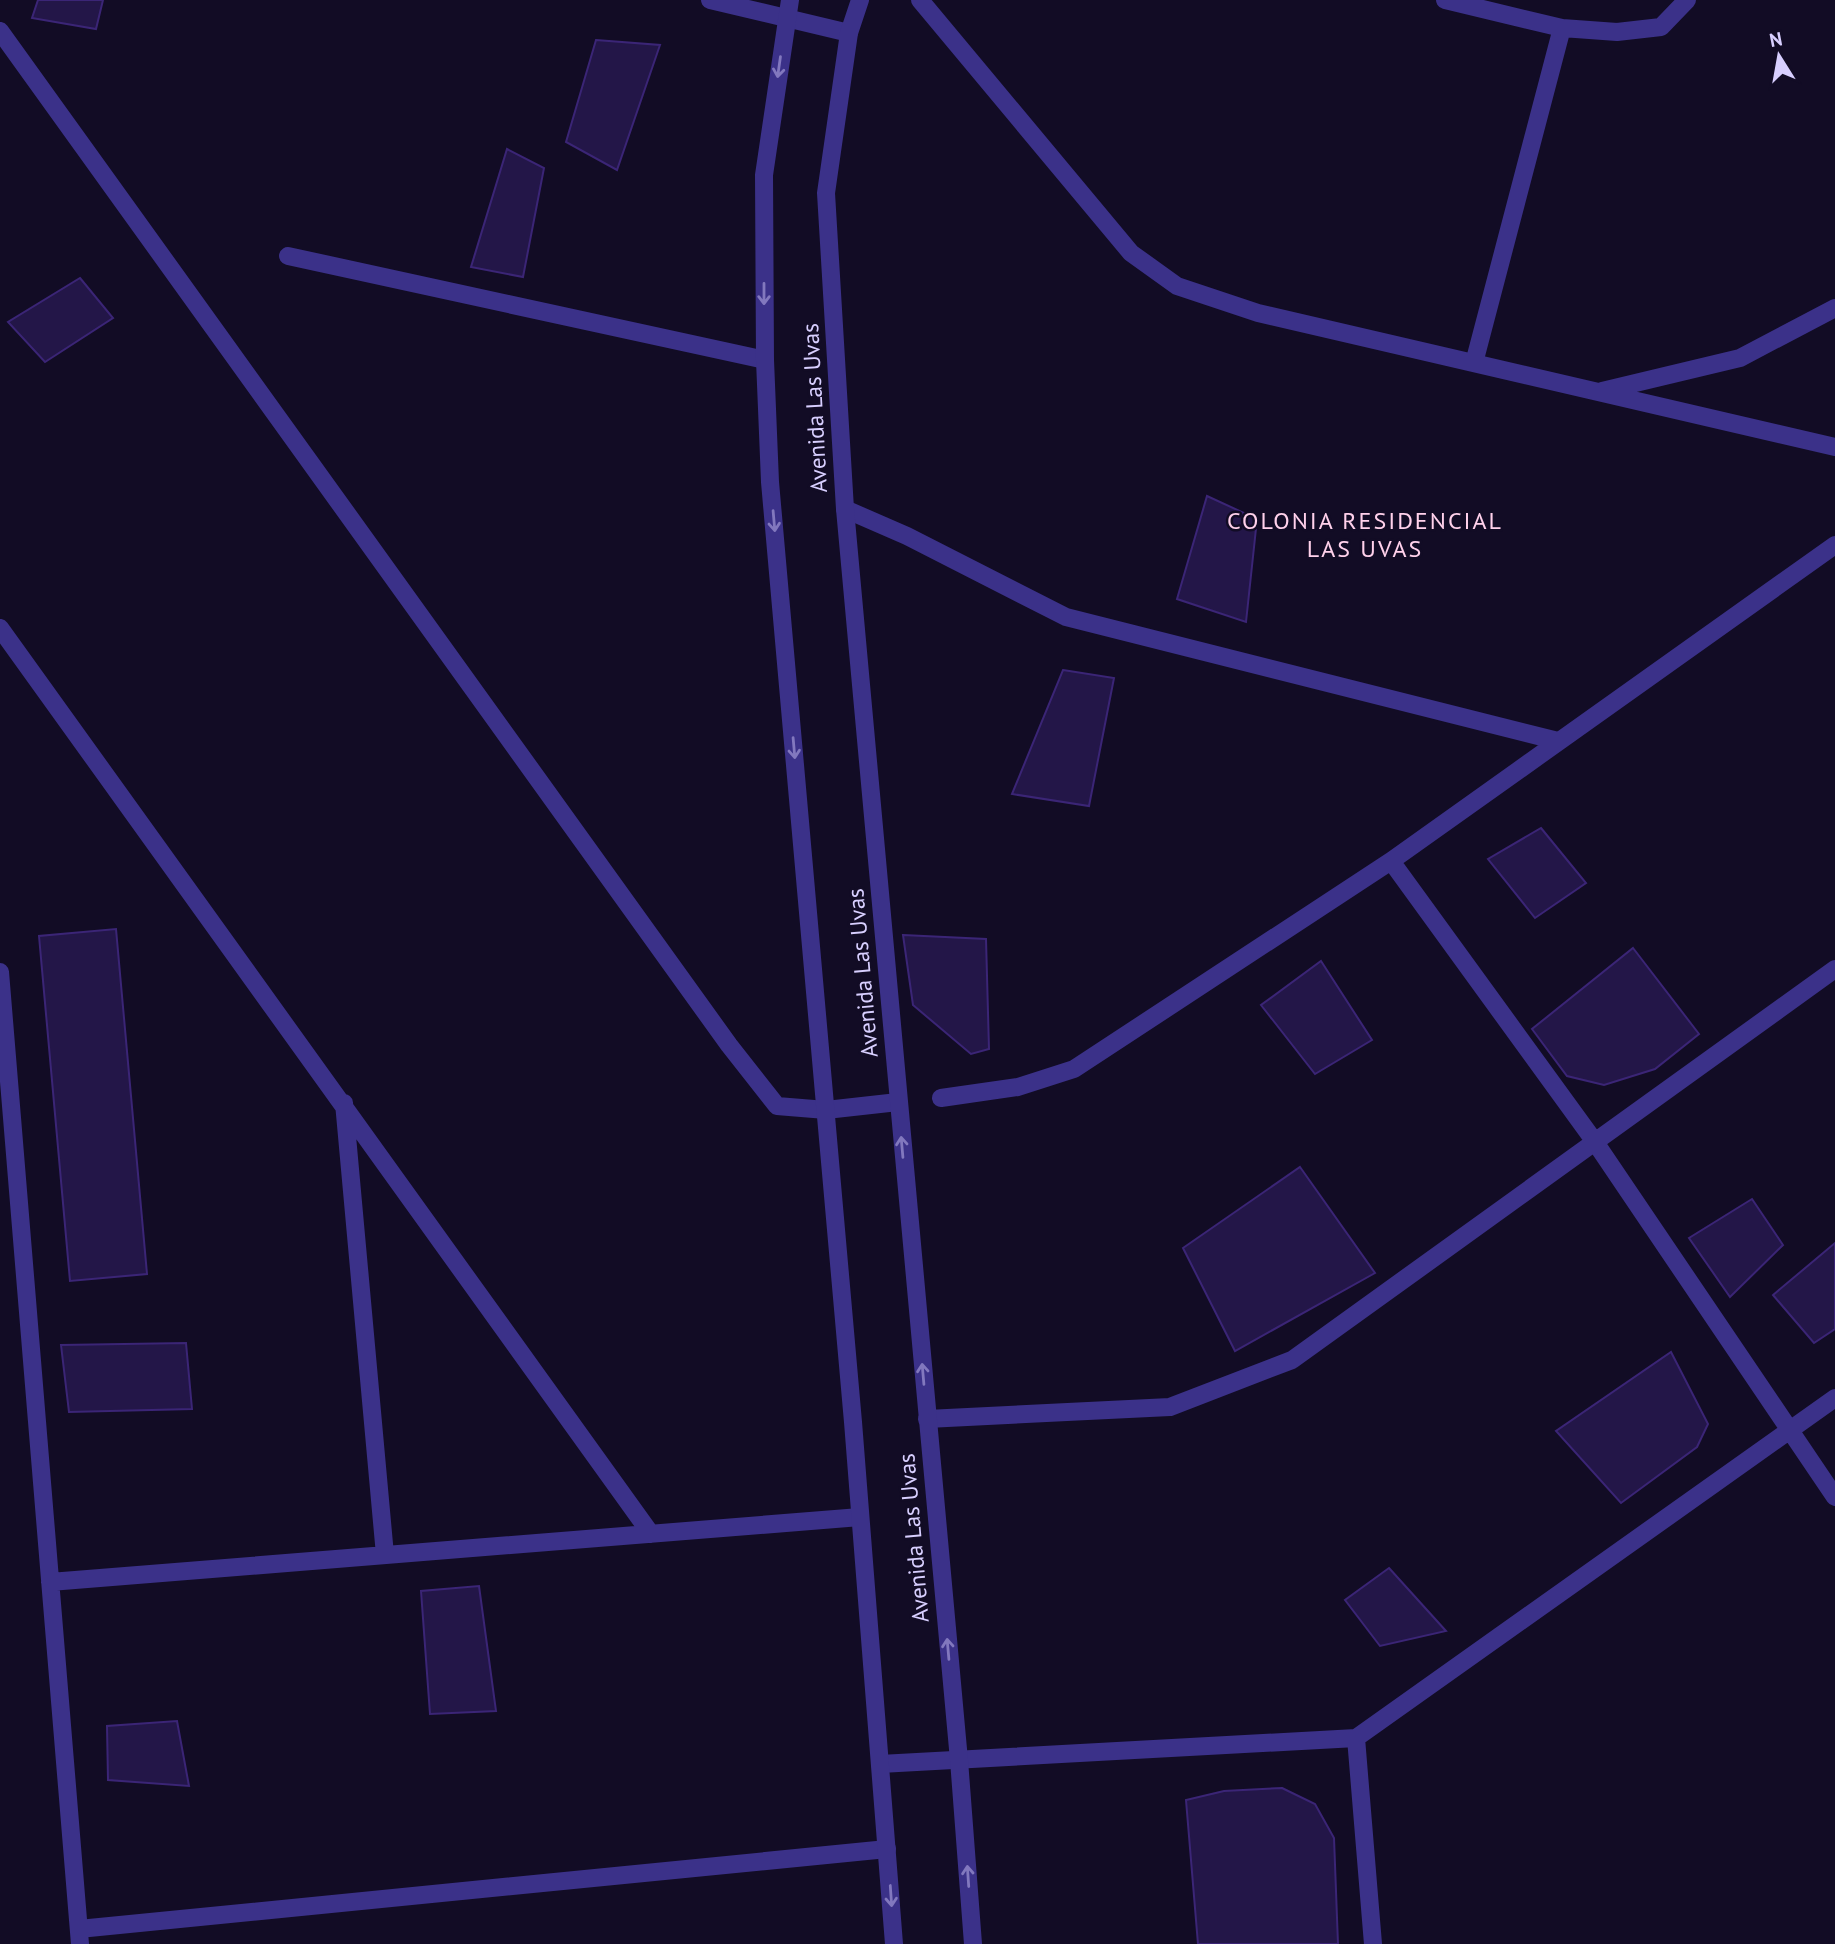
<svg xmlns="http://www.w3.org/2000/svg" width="1835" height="1944" font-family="'PT Sans',sans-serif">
  <rect width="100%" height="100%" fill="#120c25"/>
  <path fill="#231648" stroke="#3b2576" stroke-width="2" d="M 38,0 L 103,0 L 96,29 L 32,18 Z
    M 596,40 L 660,45 L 617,170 L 566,142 Z
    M 507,149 L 544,168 L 523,277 L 471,267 Z
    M 80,278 L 113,318 L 45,362 L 8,322 Z
    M 1207,496 L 1257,519 L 1246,622 L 1177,599 Z
    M 1063,670 L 1114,678 L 1089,806 L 1012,794 Z
    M 1541,828 L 1586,883 L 1535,918 L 1488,859 Z
    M 116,929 L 147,1274 L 70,1281 L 39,936 Z
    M 903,935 L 986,939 L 989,1049 L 971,1054 L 913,1005 Z
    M 1633,948 L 1699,1034 L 1655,1069 L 1604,1085 L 1567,1076 L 1532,1029 Z
    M 1321,961 L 1372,1040 L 1315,1074 L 1261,1005 Z
    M 1300,1167 L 1375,1273 L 1235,1351 L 1183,1248 Z
    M 1752,1199 L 1783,1245 L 1730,1297 L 1689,1238 Z
    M 1835,1243 L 1835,1329 L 1814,1343 L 1773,1295 Z
    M 186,1343 L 192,1409 L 69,1412 L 61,1345 Z
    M 1671,1352 L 1708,1424 L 1697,1447 L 1621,1503 L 1556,1431 Z
    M 1389,1568 L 1446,1631 L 1380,1646 L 1345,1600 Z
    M 479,1586 L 496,1711 L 430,1714 L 421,1591 Z
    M 177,1721 L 189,1786 L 108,1780 L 107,1726 Z
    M 1282,1788 L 1315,1804 L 1334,1838 L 1338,1944 L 1198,1944 L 1186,1800 L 1224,1791 Z"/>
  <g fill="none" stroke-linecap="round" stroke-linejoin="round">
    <path stroke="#3b3189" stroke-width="18" d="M 710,0 L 849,33
      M 920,0 L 1131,253 L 1177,286 L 1258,313 L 1835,447
      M 1445,0 L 1562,28 L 1617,32 L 1661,27 L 1687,0
      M 0,31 L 729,1045 L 777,1106 L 826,1110 L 898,1102
      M 288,256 L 765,360
      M 1474,363 L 1562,28
      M 1602,391 L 1740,358 L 1835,308
      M 845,509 L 907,536 L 1066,617 L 1558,741
      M 0,628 L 651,1534
      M 1391,861 L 1595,1142 L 1835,1497
      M 0,972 L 80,1944
      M 941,1098 L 1018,1087 L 1074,1069 L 1391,861 L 1835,545
      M 344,1103 L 385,1555
      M 927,1419 L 1170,1407 L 1292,1360 L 1835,969
      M 50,1582 L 860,1517
      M 1356,1738 L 1373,1944
      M 880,1764 L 1356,1738 L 1835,1398
      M 79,1929 L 887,1849"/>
    <path stroke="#3b3189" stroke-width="18" d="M 790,0 L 764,175 L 765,360 L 770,482 L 853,1422 L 894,1944
      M 860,0 L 849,33 L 826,193 L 845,509 L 959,1760 L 973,1944"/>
  </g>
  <defs><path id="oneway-shaft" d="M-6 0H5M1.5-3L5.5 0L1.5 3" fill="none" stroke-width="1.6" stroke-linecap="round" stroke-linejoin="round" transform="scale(1.75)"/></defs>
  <g stroke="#8278be">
    <use href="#oneway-shaft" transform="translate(779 67) rotate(98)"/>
    <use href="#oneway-shaft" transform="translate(764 294) rotate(90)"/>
    <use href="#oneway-shaft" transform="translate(774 521) rotate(85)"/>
    <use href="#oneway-shaft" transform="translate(794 748) rotate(85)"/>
    <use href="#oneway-shaft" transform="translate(902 1147) rotate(-95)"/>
    <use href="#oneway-shaft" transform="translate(923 1374) rotate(-95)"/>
    <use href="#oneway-shaft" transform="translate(948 1649) rotate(-95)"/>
    <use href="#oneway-shaft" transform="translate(968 1876) rotate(-94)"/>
    <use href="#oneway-shaft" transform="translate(891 1896) rotate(86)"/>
  </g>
  <g text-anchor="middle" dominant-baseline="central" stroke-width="5" stroke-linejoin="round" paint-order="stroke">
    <g font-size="23" fill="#d8cfff" stroke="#120c25">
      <text transform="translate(814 408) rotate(-93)">Avenida Las Uvas</text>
      <text transform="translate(862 973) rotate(-95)">Avenida Las Uvas</text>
      <text transform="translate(913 1538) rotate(-95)">Avenida Las Uvas</text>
    </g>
    <g font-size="24" letter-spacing="2" fill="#ffd1eb" stroke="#120c25">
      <text x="1365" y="520">COLONIA RESIDENCIAL<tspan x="1365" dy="28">LAS UVAS</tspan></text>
    </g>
  </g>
  <g transform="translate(1779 56) rotate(349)" stroke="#120c25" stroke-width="5" paint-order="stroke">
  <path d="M0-5L12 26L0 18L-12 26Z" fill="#d8cfff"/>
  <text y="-10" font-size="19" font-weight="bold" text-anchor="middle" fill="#d8cfff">N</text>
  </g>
</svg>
